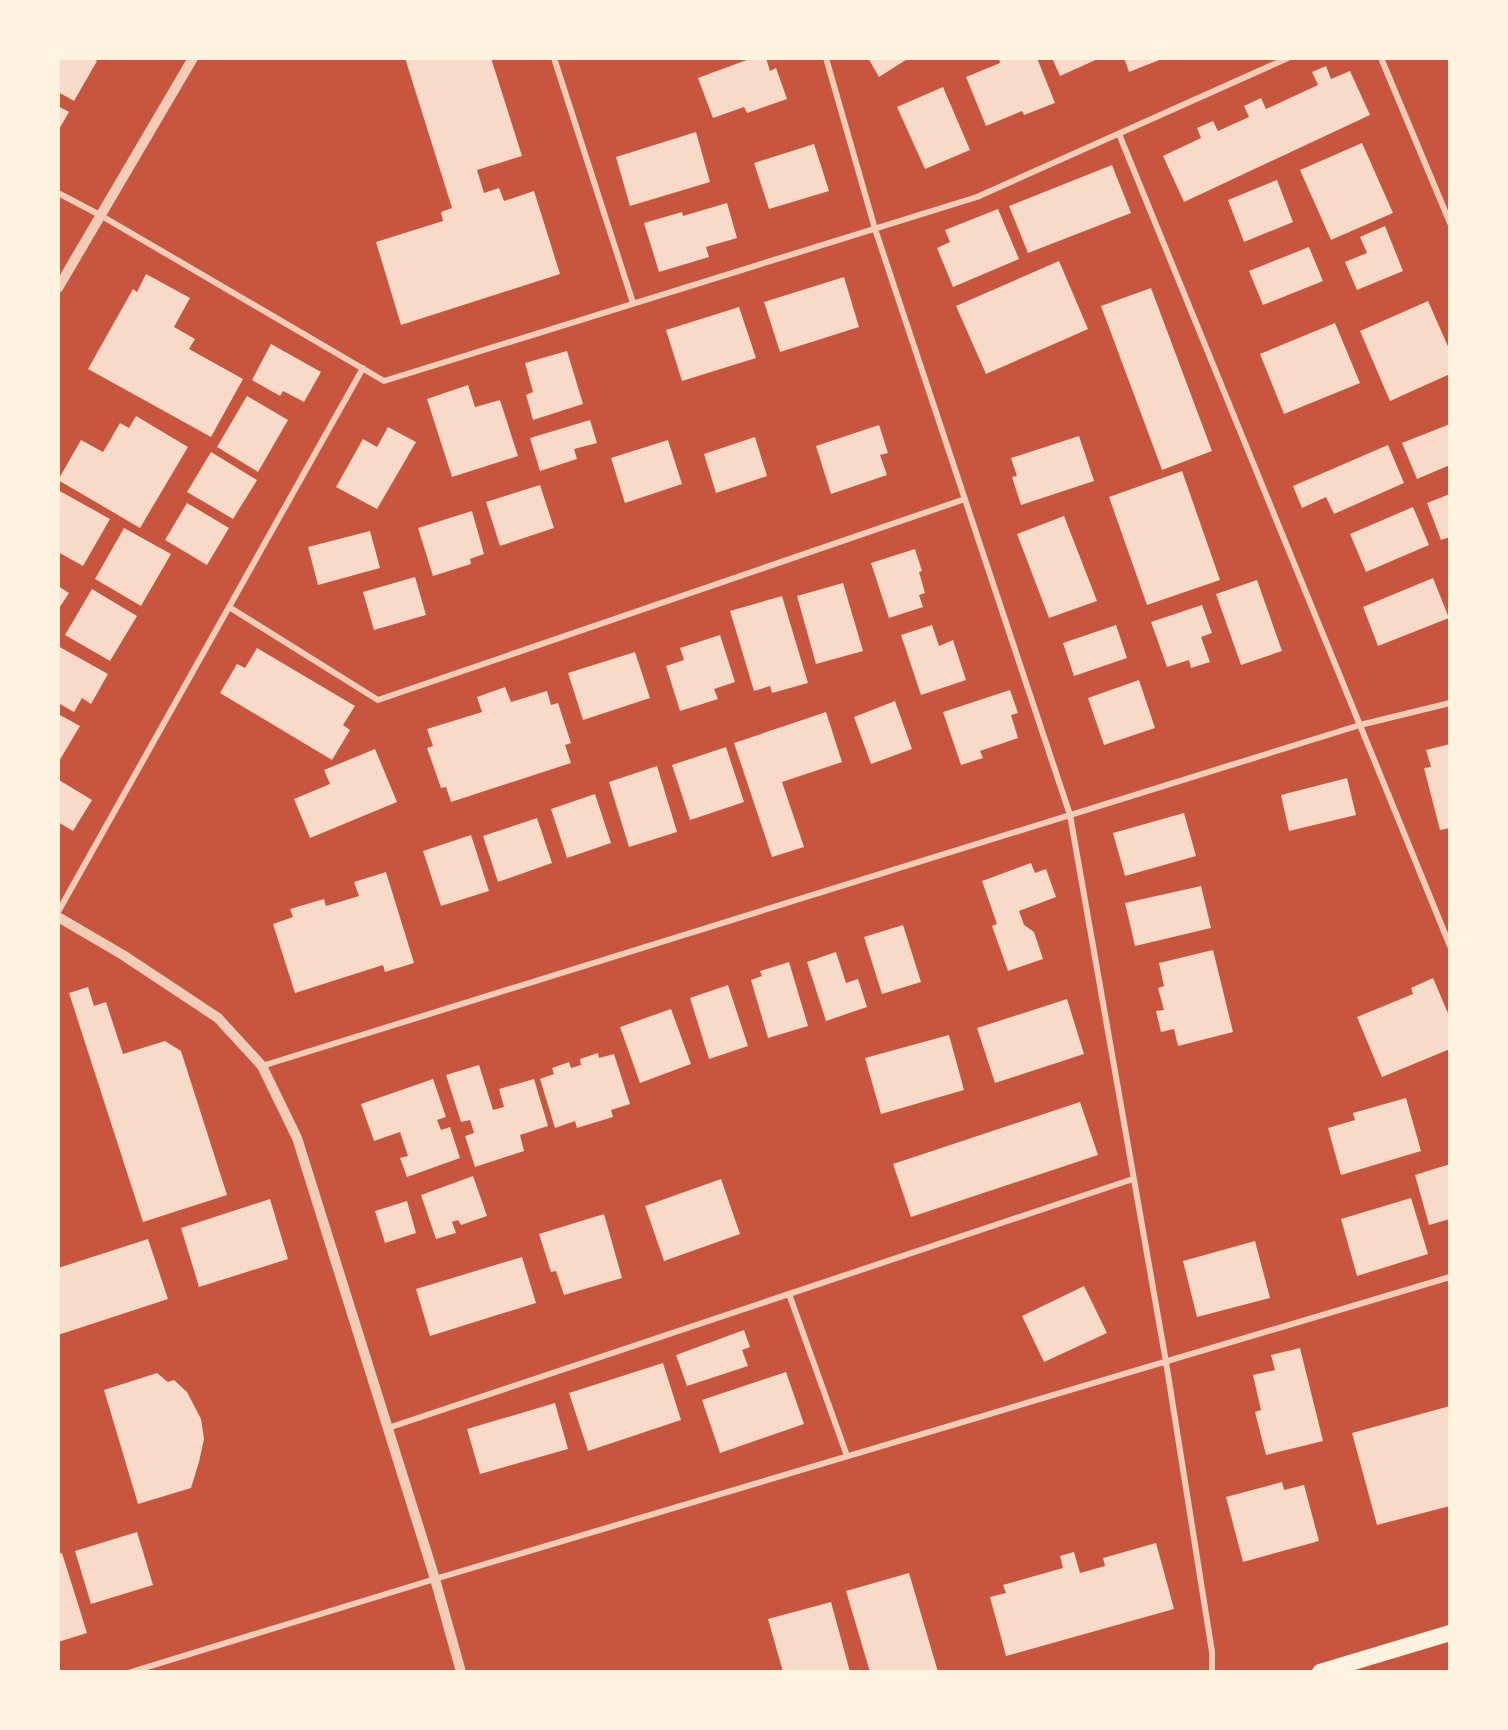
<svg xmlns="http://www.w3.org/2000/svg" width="1508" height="1730" font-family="'PT Serif',serif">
  <rect width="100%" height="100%" fill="#c8553d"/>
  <path fill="#f7dbc8" d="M 58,58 L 92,58 L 97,61 L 74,101 L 58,92 Z
    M 405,58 L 491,58 L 522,156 L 477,170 L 484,193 L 499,188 L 504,201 L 534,191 L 560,274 L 401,325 L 376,242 L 443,221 L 441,212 L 452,208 Z
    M 752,58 L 766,58 L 770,71 L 776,68 L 787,99 L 747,113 L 744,107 L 713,118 L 698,78 Z
    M 868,58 L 909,58 L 879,77 Z
    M 999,58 L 1037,58 L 1055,103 L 1024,115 L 1022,111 L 986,126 L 966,77 L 1000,63 Z
    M 1052,58 L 1100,58 L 1060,76 Z
    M 1124,58 L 1162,58 L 1162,59 L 1129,72 Z
    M 1326,66 L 1331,79 L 1350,71 L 1370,115 L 1184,202 L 1163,156 L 1201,138 L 1197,128 L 1213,121 L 1218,131 L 1249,117 L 1244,106 L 1261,98 L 1266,109 L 1318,85 L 1312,72 Z
    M 943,87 L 970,150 L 925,169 L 897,107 Z
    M 58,106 L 69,112 L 58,131 Z
    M 696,132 L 710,182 L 630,206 L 616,157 Z
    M 1362,143 L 1393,213 L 1331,240 L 1300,170 Z
    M 814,144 L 829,191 L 769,209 L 754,163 Z
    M 1112,165 L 1131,213 L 1028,253 L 1009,206 Z
    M 1277,180 L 1293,222 L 1244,242 L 1228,200 Z
    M 727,203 L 737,238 L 706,247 L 709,257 L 659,272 L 644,223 L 682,212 L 683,216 Z
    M 998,209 L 1019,259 L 953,287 L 937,248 L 950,242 L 945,230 Z
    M 1385,226 L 1403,271 L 1357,290 L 1345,262 L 1367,253 L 1360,237 Z
    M 1309,247 L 1323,281 L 1263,305 L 1249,271 Z
    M 1059,261 L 1088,329 L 986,374 L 956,306 Z
    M 146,274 L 190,298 L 174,327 L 195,339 L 189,349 L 243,379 L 211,437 L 88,369 L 133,289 L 137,292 Z
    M 844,277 L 859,327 L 780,352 L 764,302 Z
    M 1151,288 L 1212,451 L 1162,470 L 1101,306 Z
    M 1428,301 L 1450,351 L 1450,374 L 1390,401 L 1360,331 Z
    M 739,307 L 756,358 L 682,381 L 666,330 Z
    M 1335,323 L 1360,383 L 1284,414 L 1260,354 Z
    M 271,344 L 321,372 L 304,402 L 283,391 L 280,396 L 252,380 Z
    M 567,351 L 583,404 L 533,420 L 526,395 L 533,392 L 525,363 Z
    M 468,385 L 475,407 L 500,400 L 518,456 L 452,477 L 427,399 Z
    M 247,396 L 288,420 L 258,472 L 217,447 Z
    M 136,416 L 188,447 L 140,528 L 58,480 L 81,440 L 103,452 L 120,423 L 129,428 Z
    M 590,420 L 597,443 L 574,449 L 577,459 L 540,471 L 530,438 Z
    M 1450,424 L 1450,465 L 1417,479 L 1402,443 Z
    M 879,425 L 888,453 L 880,455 L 887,475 L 831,494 L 816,446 Z
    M 388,427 L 416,442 L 377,509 L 336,487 L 363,439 L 377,447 Z
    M 1079,436 L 1094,481 L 1021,505 L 1012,477 L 1017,476 L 1011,458 Z
    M 755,437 L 767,476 L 716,493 L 704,454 Z
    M 668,440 L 682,484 L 625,503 L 611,458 Z
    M 1388,445 L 1404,483 L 1334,514 L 1326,497 L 1302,508 L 1293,486 Z
    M 211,452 L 257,480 L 233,519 L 187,492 Z
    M 1182,471 L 1220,580 L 1147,605 L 1109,497 Z
    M 540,485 L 554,528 L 500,546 L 486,502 Z
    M 58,490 L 110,519 L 83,566 L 58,552 Z
    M 1450,494 L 1450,537 L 1441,540 L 1427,503 Z
    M 187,503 L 229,528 L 207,565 L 165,540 Z
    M 1413,507 L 1429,545 L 1366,572 L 1350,534 Z
    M 472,511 L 484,554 L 470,559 L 471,564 L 433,576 L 418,528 Z
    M 1064,516 L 1097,601 L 1049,618 L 1017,534 Z
    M 124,528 L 171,554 L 141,606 L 95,579 Z
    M 370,531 L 380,568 L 318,585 L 308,547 Z
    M 915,549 L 922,571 L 919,572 L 925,593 L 919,595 L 923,607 L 889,618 L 871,563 Z
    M 415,577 L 426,615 L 374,630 L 363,592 Z
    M 1433,578 L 1449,618 L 1378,646 L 1363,607 Z
    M 1257,580 L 1282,651 L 1241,665 L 1216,594 Z
    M 843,583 L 863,651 L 816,664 L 797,596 Z
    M 58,586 L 69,593 L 58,610 Z
    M 92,589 L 137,616 L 110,661 L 65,635 Z
    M 782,596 L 808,683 L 772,693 L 770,686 L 754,691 L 730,611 Z
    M 1202,605 L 1212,633 L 1201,637 L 1210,662 L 1191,668 L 1189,660 L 1167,667 L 1151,622 Z
    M 932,625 L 939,646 L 953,640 L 966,680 L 921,695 L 901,635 Z
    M 1116,625 L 1127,658 L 1074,676 L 1063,643 Z
    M 720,635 L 735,682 L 714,689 L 718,699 L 680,711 L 666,666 L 684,660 L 680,648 Z
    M 58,646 L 108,674 L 91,704 L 82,698 L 74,712 L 58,703 Z
    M 257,648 L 355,706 L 343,725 L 350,730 L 332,760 L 220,693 L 237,664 L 245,668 Z
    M 635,652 L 650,698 L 583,720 L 568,673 Z
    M 1139,680 L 1155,728 L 1104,745 L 1088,698 Z
    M 505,687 L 511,702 L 547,691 L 551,705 L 558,703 L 571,743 L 565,745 L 571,763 L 451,802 L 446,787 L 441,788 L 427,748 L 433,746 L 427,729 L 482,712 L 477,697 Z
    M 1010,690 L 1018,713 L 1011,715 L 1018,738 L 980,751 L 983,758 L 961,765 L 943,712 Z
    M 895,701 L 912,749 L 871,764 L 854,717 Z
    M 826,712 L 842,762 L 782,782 L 804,847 L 772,857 L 734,743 Z
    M 58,714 L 80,726 L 58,763 Z
    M 1450,744 L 1450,828 L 1440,830 L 1424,768 L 1431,767 L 1426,750 Z
    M 726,747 L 744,802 L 690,820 L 672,765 Z
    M 375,749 L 397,802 L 310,838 L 294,799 L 330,784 L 324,770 Z
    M 657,766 L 677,832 L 629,847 L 609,782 Z
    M 1347,778 L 1356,815 L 1289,831 L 1281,795 Z
    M 59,780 L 92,800 L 73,831 L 58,822 Z
    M 595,794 L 611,843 L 567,858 L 551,809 Z
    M 1184,813 L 1196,856 L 1125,876 L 1113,833 Z
    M 537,818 L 552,863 L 498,882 L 483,836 Z
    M 471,835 L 489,891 L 441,906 L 423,851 Z
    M 1031,863 L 1035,873 L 1046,869 L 1056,897 L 1019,911 L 1024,925 L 1034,932 L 1043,959 L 1008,971 L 992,926 L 997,924 L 982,881 Z
    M 386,872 L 414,963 L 385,972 L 383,965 L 295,993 L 273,924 L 293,917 L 290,909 L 324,899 L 326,906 L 359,896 L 354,882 Z
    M 1201,886 L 1211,928 L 1135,946 L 1125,903 Z
    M 903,925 L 921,982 L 882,994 L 864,937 Z
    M 1213,950 L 1233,1032 L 1178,1046 L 1174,1029 L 1161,1032 L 1156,1011 L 1164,1010 L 1158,988 L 1164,986 L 1159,963 Z
    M 836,952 L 846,983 L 858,979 L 867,1007 L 826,1021 L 807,962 Z
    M 789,962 L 808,1026 L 768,1038 L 751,980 L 762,976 L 760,971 Z
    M 1433,978 L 1450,1018 L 1450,1049 L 1382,1077 L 1357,1017 L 1413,994 L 1411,988 Z
    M 728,985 L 748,1046 L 709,1059 L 690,998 Z
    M 88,987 L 94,1006 L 106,1002 L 123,1054 L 165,1041 L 181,1051 L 227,1195 L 143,1222 L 69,993 Z
    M 1067,999 L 1084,1054 L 995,1083 L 977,1028 Z
    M 671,1009 L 691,1064 L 640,1083 L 620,1027 Z
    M 949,1035 L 964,1090 L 881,1114 L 865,1058 Z
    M 598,1053 L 599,1058 L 614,1054 L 630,1104 L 611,1110 L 613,1117 L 577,1128 L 575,1121 L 555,1128 L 540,1079 L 554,1074 L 552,1068 L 569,1062 L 571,1068 L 581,1065 L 580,1059 Z
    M 479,1065 L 493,1110 L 504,1107 L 499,1089 L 534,1079 L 548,1126 L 520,1135 L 524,1151 L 475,1167 L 465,1136 L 474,1133 L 470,1120 L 461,1122 L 446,1075 Z
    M 433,1079 L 446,1117 L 437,1120 L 441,1130 L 450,1127 L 460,1158 L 407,1177 L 400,1158 L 408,1156 L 400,1132 L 374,1141 L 361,1104 Z
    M 1406,1098 L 1421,1151 L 1341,1175 L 1328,1128 L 1355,1120 L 1353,1113 Z
    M 1080,1102 L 1098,1155 L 911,1217 L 893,1164 Z
    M 1450,1164 L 1450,1219 L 1429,1225 L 1415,1175 Z
    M 473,1176 L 487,1216 L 461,1225 L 458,1220 L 452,1222 L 456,1233 L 436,1239 L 421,1195 Z
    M 721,1179 L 740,1234 L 664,1261 L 645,1206 Z
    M 1411,1198 L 1428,1254 L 1357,1276 L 1341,1219 Z
    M 270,1199 L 288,1259 L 199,1287 L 181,1228 Z
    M 407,1201 L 416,1233 L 385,1243 L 375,1211 Z
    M 604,1214 L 622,1278 L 564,1295 L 556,1271 L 551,1272 L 539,1234 Z
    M 148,1239 L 168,1299 L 58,1335 L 58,1268 Z
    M 1255,1241 L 1270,1298 L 1197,1317 L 1183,1261 Z
    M 522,1257 L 536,1303 L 430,1336 L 416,1289 Z
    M 1084,1286 L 1107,1333 L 1044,1362 L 1022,1316 Z
    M 744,1330 L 750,1347 L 742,1350 L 748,1366 L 687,1386 L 676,1355 Z
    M 1300,1348 L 1323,1441 L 1266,1455 L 1255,1412 L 1261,1410 L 1253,1375 L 1275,1370 L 1271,1355 Z
    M 663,1363 L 681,1420 L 588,1451 L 569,1393 Z
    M 786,1372 L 804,1424 L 720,1453 L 702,1400 Z
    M 157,1373 L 168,1382 L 174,1380 L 187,1392 L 201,1419 L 204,1439 L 199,1462 L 191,1488 L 138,1504 L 104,1390 Z
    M 555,1403 L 568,1449 L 480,1474 L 467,1429 Z
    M 1450,1406 L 1450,1506 L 1377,1525 L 1352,1433 Z
    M 1282,1482 L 1284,1490 L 1304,1485 L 1319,1541 L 1243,1562 L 1226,1497 Z
    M 137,1532 L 153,1585 L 91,1604 L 75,1551 Z
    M 1156,1543 L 1174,1609 L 1006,1656 L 990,1597 L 1006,1593 L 1003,1585 L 1063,1568 L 1060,1556 L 1074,1552 L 1080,1573 L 1105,1566 L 1103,1558 Z
    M 62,1553 L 87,1633 L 58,1642 L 58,1554 Z
    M 909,1573 L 938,1672 L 870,1672 L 846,1591 Z
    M 831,1602 L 850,1672 L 783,1672 L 768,1619 Z"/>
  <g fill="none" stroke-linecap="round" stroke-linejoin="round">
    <path stroke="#f1ccb7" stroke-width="6" d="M 554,58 L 633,303
      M 826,58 L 875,229 L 1070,815 L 1166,1362 L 1212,1652 L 1212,1672
      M 1381,58 L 1450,223
      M 1119,134 L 1450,946
      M 58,193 L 100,215 L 384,381 L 977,197 L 1288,58
      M 229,607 L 378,700 L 965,499
      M 58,912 L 363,368
      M 262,1066 L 1360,725 L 1450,703
      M 789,1294 L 847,1456
      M 388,1428 L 1133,1179
      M 131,1672 L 435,1579 L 1450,1277"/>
    <path stroke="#f1ccb7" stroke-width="10" d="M 58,288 L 193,58
      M 58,917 L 123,955 L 218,1018 L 262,1066 L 297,1138 L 435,1579 L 461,1672"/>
    <path stroke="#fff3e0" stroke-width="16" d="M 1320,1672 L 1450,1633"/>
  </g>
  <rect width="1508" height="1730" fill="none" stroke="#fff3e0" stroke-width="120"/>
</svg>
